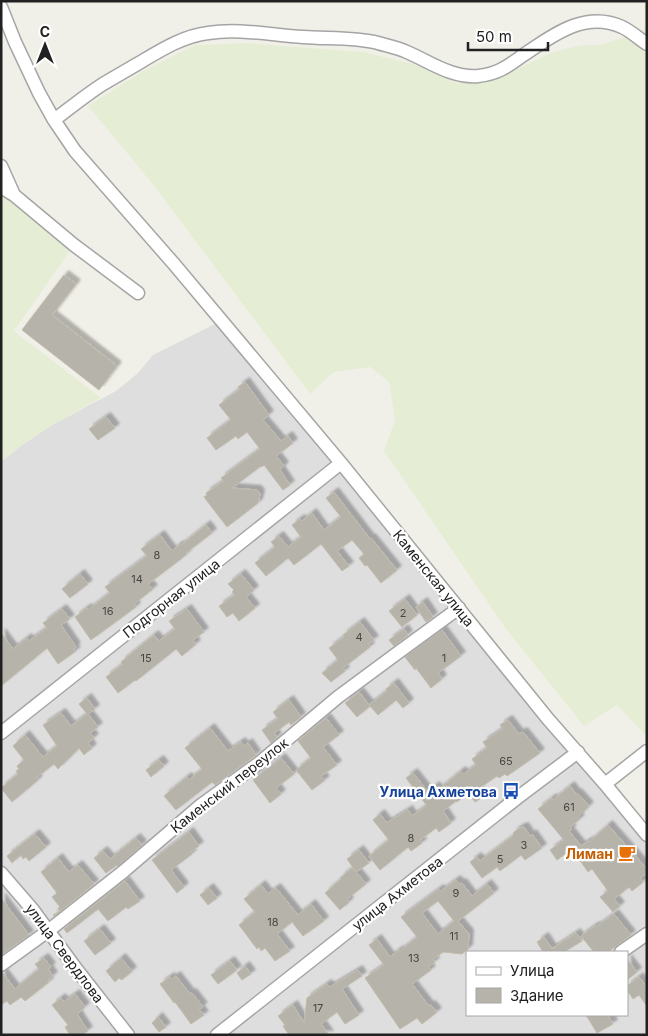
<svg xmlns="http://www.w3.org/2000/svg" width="648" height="1036" font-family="Inter,sans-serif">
  <defs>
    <filter id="shadow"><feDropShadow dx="4.5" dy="-4.5" stdDeviation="1" flood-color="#0004"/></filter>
  </defs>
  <rect width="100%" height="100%" fill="#f1f0e8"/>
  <path fill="#dfdede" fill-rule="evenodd" d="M 221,321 L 647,835 L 647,1035 L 1,1035 L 1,462 L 22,445 L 52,425 L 116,391 L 138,373 L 153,355 ZM 467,952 L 627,952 L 627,1015 L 467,1015 Z"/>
  <path fill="#e5eed5" d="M 645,1 L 647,1 L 647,737 L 617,705 L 584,726 L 506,629 L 384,451 L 395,420 L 389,382 L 370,367 L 334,372 L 310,394 L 151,182 L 88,106 L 143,71 L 195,45 L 245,43 L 363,52 L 413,64 L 456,83 L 493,80 L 553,52 L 582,45 L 600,45 L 644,31 Z
    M 1,187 L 74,245 L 14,331 L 101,398 L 52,425 L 22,445 L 1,462 Z"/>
  <path fill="#b6b3aa" stroke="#c2bbab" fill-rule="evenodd" filter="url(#shadow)" d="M 64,275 L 76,284 L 52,315 L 117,366 L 99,390 L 22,330 Z
    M 245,382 L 269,415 L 263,420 L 281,441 L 288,436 L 293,443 L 276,456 L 284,466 L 280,470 L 290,485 L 283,490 L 264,465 L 262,467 L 261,466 L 232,488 L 257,490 L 260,494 L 258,503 L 227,527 L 204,497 L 207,495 L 206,493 L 224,481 L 221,478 L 260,449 L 247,432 L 238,439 L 236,436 L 216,450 L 207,438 L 231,420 L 219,405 L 240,389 L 238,387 Z
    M 106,417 L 115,428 L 98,440 L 89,429 Z
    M 334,492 L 370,539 L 371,538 L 397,570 L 381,583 L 367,565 L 365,566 L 359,558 L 364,554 L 352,540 L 337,551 L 349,566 L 342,571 L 321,544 L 294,565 L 288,558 L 266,576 L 255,563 L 275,547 L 271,542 L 279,536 L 288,547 L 301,537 L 292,525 L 300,519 L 302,521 L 312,513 L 324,530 L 341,517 L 326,498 Z
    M 206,525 L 212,533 L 186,553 L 187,554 L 177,562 L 148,584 L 153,589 L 134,604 L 136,607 L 91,640 L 75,617 L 87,608 L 88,610 L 110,593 L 105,587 L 147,556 L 141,549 L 160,535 L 172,551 L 179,545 L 180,546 Z
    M 80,574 L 88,584 L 70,598 L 62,589 Z
    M 241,574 L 254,590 L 246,597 L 255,608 L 239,621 L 233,613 L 227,617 L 219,606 L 235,595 L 232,592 L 234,590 L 228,584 Z
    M 405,599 L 417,615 L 402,627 L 389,611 Z
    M 423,602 L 433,617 L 426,622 L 416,607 Z
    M 62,609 L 70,619 L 61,625 L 76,647 L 73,649 L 76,651 L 58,664 L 47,648 L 1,686 L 1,633 L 13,649 L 27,638 L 29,641 L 47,628 L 43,623 Z
    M 187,609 L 204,632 L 193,640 L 196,644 L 182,656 L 176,649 L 136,681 L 135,680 L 118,693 L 106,677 L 123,664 L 121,662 L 154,635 L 159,641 L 175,629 L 169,621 Z
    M 360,622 L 374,640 L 368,644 L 370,647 L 343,668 L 345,671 L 331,682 L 322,673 L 338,660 L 329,648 L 344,637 L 343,635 Z
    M 404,629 L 408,635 L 394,646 L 389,640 Z
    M 442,630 L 461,656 L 438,673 L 442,679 L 431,688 L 416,668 L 415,670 L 405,657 Z
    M 394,683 L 409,703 L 403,708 L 396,700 L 378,715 L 369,705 L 387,691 L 386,689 Z
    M 359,692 L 370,706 L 357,717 L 345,703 Z
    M 87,698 L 95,709 L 88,714 L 98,727 L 90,733 L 94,738 L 88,743 L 92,748 L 84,755 L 79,748 L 58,769 L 54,764 L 36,778 L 38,780 L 12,802 L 1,788 L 18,774 L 16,771 L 19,769 L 17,766 L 24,760 L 13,746 L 25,735 L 43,757 L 57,746 L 43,725 L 61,713 L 71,726 L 87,714 L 79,704 Z
    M 289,700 L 301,717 L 291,725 L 289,722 L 274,733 L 277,737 L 271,743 L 262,730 L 278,719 L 273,712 Z
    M 326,718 L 339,735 L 323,747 L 337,765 L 321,776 L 325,780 L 312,790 L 296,770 L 311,758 L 298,741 Z
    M 508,720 L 519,734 L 523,732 L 540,753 L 507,776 L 505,774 L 499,778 L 497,776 L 478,789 L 483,797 L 475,802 L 468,793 L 457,802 L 456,801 L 443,811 L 451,823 L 439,832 L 436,828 L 420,840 L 422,843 L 411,851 L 408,847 L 380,870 L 369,856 L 389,840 L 373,820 L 380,814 L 387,823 L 408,810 L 412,816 L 427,806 L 406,778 L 413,773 L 428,792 L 435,786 L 438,790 L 461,771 L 464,774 L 476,765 L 472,759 L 487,748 L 483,742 L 503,729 L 500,725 Z
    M 210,728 L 228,751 L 241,742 L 244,746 L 248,743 L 256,755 L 215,785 L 212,782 L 176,810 L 164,796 L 187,777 L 189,780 L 202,769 L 185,748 Z
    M 281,758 L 294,774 L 276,788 L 281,794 L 270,803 L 253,780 Z
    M 159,760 L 164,766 L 151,777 L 146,770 Z
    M 570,786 L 576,794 L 577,793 L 589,806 L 578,817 L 580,819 L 570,827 L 572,829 L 569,831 L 581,846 L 589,841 L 589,842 L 608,825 L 647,869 L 647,873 L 640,878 L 643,882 L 632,891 L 629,887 L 614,899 L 620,906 L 613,912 L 600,897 L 608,891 L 592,869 L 588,872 L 572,849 L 557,860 L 550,850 L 564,840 L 538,809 L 552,798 L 553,800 Z
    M 524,827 L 530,836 L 532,834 L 542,848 L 525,860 L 521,855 L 500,871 L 497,867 L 482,878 L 470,862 L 477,857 L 480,861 L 512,837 L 514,832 L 520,828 Z
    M 189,832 L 199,846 L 190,852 L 192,854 L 171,870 L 184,887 L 177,893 L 152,860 Z
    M 35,834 L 46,847 L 29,861 L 26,857 L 23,859 L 21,855 L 12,863 L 7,856 Z
    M 136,838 L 142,845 L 118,866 L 117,865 L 106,873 L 94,858 L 103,851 L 110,859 Z
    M 359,850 L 369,863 L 356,872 L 366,884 L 347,899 L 349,902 L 340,910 L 325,893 L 341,879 L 340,878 L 352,868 L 356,872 L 347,859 Z
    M 58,858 L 69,872 L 78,865 L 94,884 L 54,916 L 53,915 L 60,911 L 58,908 L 60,907 L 52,897 L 57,893 L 41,872 Z
    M 456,880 L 460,884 L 462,883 L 472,896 L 487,884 L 494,893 L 458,921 L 469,934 L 468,949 L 462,954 L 443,952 L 433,959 L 435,962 L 428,967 L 431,970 L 412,984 L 429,1006 L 431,1005 L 437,1012 L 422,1024 L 417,1018 L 400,1029 L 365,978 L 384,965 L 369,945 L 377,939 L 390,957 L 399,950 L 400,951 L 417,937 L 401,917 L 439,889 L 441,891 ZM 438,901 L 454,921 L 438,934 L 422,913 Z
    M 125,881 L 140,901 L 128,909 L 126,907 L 108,921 L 98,909 L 67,933 L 64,929 Z
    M 261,885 L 268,894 L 276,888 L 298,915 L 311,904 L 324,921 L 303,936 L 292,922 L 277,934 L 290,951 L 275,961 L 265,948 L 261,951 L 259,947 L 257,949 L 239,925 L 255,912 L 244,899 Z
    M 209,888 L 217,898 L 208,905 L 200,895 Z
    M 1,898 L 29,935 L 1,955 Z
    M 614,914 L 631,935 L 608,952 L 594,952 L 581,936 L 595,926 L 596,927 Z
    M 100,929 L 111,943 L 95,955 L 84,941 Z
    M 576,933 L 582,941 L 564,952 L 543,952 L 537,942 L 544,937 L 552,949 Z
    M 44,958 L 51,967 L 48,969 L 53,976 L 48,980 L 49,982 L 25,1001 L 21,997 L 10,1005 L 7,1001 L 1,1005 L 1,973 L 3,973 L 15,989 L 39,969 L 35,964 Z
    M 121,958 L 132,971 L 122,980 L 119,978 L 115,982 L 106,971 Z
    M 627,959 L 637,972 L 627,980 Z
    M 230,961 L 237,970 L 218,984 L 211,975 Z
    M 245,966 L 251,974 L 242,980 L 237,973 Z
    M 358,970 L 362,976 L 342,989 L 359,1015 L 345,1024 L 337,1012 L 321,1024 L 329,1035 L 289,1035 L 283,1026 L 285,1025 L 278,1016 L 293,1005 L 304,1023 L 307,998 L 327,984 L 330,987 Z
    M 176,976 L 190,994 L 192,993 L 203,1007 L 199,1009 L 204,1015 L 191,1024 L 175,1002 L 174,1003 L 160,984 L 170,977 L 172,979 Z
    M 639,977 L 647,988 L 647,1006 L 639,995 L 633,999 L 627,990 L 627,986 Z
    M 75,994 L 85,1007 L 77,1014 L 88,1031 L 82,1035 L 70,1035 L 65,1027 L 68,1025 L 52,1005 L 61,998 L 64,1002 Z
    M 586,1015 L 608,1015 L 613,1024 L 597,1033 Z
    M 158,1017 L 166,1027 L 159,1032 L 152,1023 Z"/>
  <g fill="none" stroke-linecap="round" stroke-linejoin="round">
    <g stroke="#a5a5a5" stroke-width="15">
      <path id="minor" d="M 1,7 L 15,42 L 39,93 L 54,120 L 75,151 L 174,264 L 341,463 L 548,719 L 605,784 L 647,835
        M 54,120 C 70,108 86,95 103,84 C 115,77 127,70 139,63 C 161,50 183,36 208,33 C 239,28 271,35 303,37 C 327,39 354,37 378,43 C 388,46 398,48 407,52 C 430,62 452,78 478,76 C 497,74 507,67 522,56 C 552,36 584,10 622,27 C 631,31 639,39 647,44
        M 1,166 L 14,195
        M 1,187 L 14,195 L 74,245 L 138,293
        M 1,733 L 341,463
        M 605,784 L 647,751
        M 1,873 L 33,910 L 77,970 L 128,1035
        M 621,952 L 647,934
        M 1,965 L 48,931 L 124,871 L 201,805 L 259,763 L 338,697 L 392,657 L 459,608
        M 217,1035 L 517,798 L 578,752"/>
    </g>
    <use href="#minor" stroke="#fff" stroke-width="12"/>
  </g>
  <defs>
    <g id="bus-bare" transform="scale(1.35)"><path d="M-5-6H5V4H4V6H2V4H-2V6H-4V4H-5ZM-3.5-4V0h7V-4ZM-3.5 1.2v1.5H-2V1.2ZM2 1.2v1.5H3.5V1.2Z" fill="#1a4fb4" stroke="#fff" stroke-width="2.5" paint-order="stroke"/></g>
    <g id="cafe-bare" transform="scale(1.35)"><path d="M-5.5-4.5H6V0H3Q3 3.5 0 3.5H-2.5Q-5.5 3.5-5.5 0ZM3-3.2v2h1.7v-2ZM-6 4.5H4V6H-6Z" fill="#e8710a" stroke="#fff" stroke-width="2.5" paint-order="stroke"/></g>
  </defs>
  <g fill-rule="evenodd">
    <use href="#bus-bare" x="511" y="791"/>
    <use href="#cafe-bare" x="627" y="853"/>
  </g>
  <g text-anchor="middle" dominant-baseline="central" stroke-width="4.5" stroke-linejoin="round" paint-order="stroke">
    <g font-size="11" fill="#464643">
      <text x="157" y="555">8</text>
      <text x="137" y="579">14</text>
      <text x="108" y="611">16</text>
      <text x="403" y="613">2</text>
      <text x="359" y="637">4</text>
      <text x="146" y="658">15</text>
      <text x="444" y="658">1</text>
      <text x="506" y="761">65</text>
      <text x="569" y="807">61</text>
      <text x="411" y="838">8</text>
      <text x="524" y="845">3</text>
      <text x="500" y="859">5</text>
      <text x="456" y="893">9</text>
      <text x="273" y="922">18</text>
      <text x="454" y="936">11</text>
      <text x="414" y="958">13</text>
      <text x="318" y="1008">17</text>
    </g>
    <g font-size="14" fill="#212121" stroke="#fff">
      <text transform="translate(434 578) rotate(51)">Каменская улица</text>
      <text transform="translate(171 598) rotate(-38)">Подгорная улица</text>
      <text transform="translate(229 785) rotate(-38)">Каменский переулок</text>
      <text transform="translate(397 893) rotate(-38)">улица Ахметова</text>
      <text transform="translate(65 953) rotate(53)">улица Свердлова</text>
    </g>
    <g font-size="14" font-weight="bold" fill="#164399" stroke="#fff" text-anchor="end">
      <text x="497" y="791">Улица Ахметова</text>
    </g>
    <g font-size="14" font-weight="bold" fill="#c56008" stroke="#fff" text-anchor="end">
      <text x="613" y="853">Лиман</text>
    </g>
  </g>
  <rect width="648" height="1036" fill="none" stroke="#212121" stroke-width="5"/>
  <rect x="466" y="951" width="162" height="65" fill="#ffffff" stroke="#a6a6a6"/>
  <rect x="476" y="967" width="25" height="8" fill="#ffffff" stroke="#a6a6a6"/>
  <text x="510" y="976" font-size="15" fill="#212121">Улица</text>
  <rect x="476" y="988" width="25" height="15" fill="#b6b3aa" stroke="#a6a6a6"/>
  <text x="510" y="1001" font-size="15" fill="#212121">Здание</text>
  <g transform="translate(45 45)" stroke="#ffffff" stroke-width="4" paint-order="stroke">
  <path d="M0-4L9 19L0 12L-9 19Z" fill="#212121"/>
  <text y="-8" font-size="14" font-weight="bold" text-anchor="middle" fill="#212121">С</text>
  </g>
  <path d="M468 42v8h80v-8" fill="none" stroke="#212121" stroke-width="2.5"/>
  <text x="476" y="42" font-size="15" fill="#212121" stroke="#ffffff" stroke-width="4" paint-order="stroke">50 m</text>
</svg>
